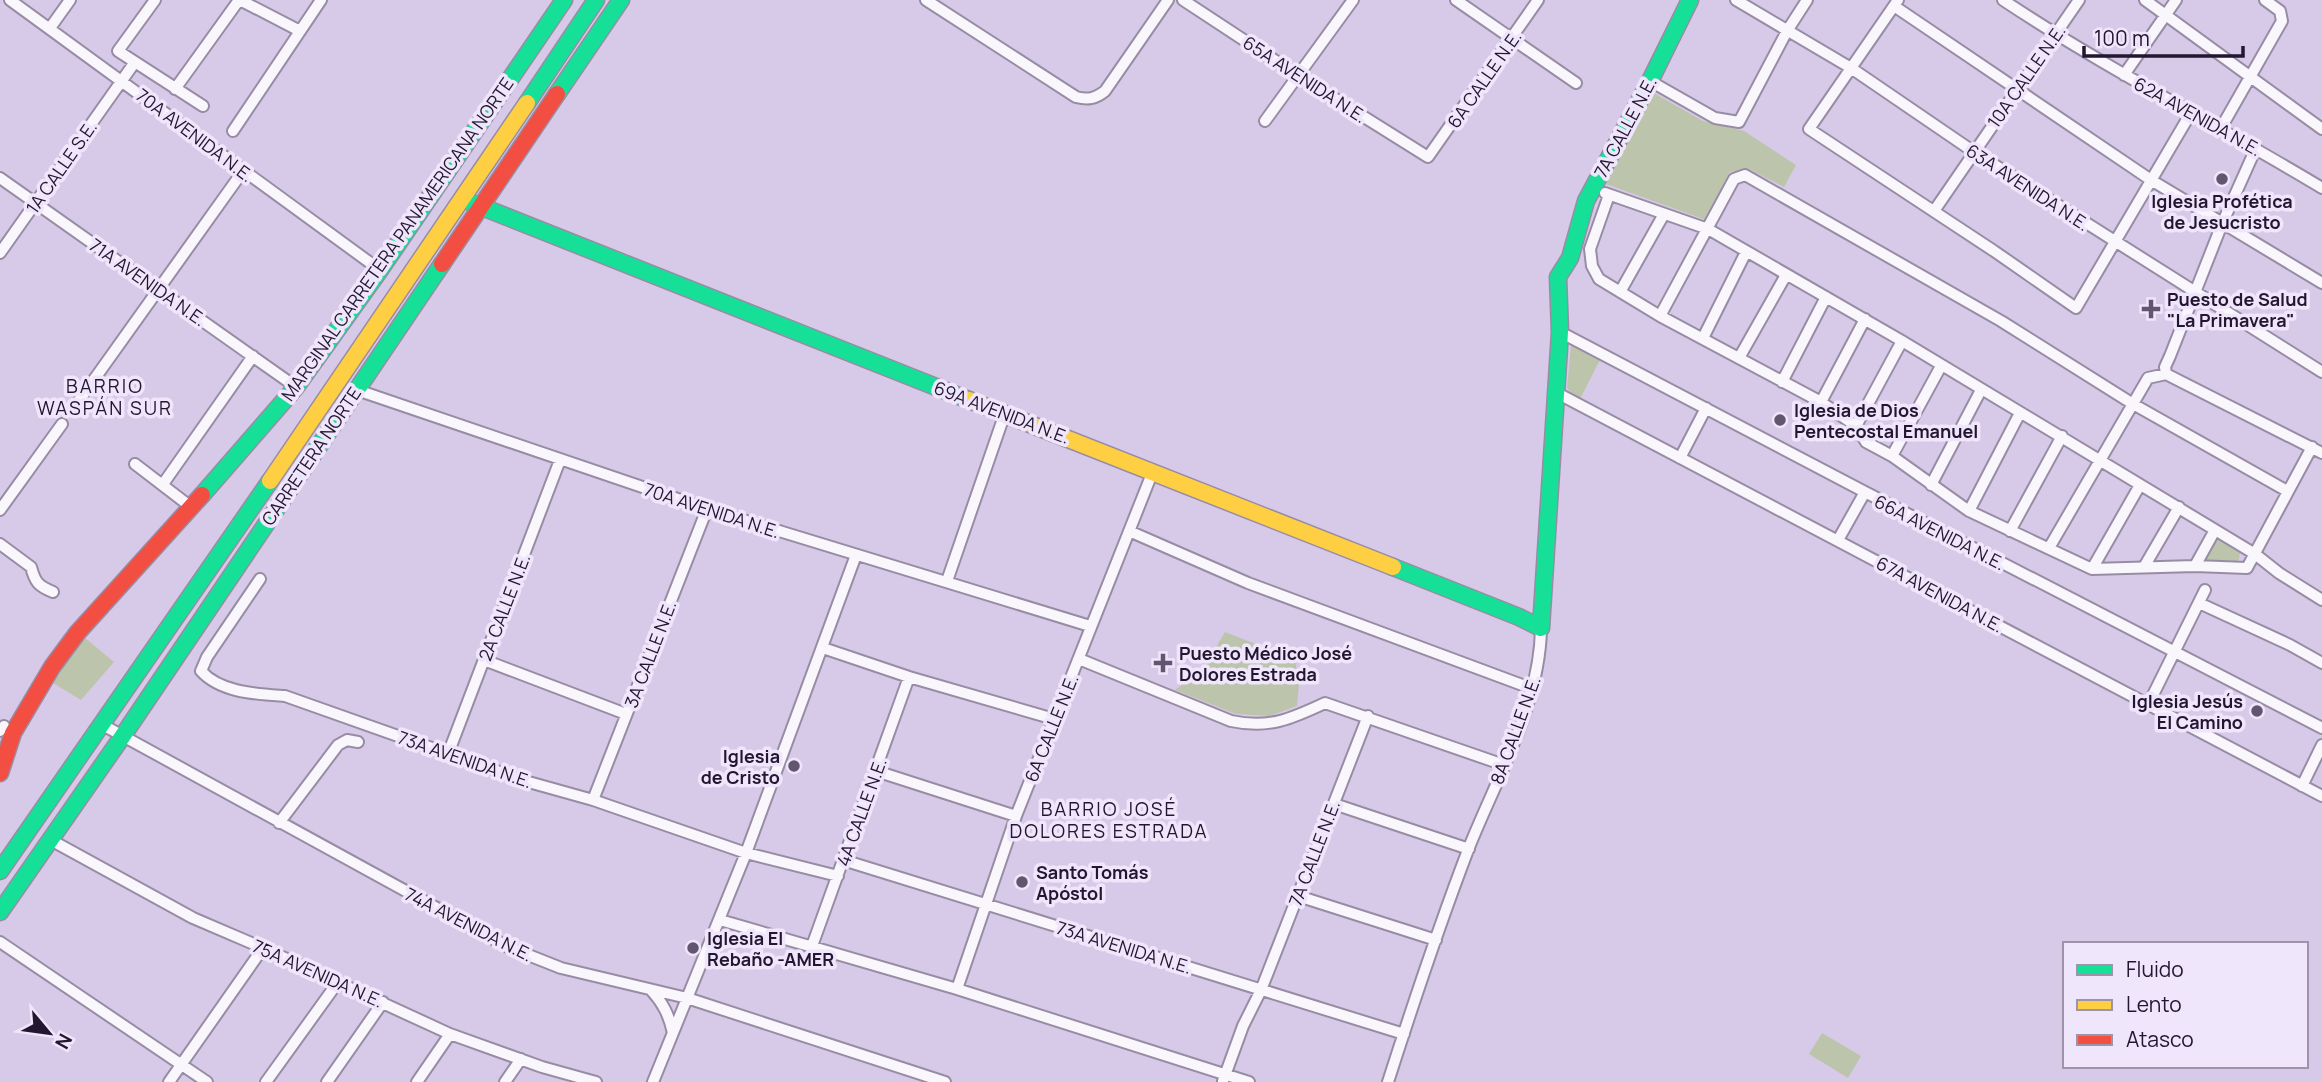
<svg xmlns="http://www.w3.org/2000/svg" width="2322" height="1082" font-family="Manrope,sans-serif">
  <rect width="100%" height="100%" fill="#d7cae8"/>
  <path fill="#bcc4ac" d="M 1652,92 L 1703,121 L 1744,131 L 1796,165 L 1784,187 L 1749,169 L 1730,172 L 1706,220 L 1606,184 Z
    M 1577,344 L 1601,358 L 1580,399 L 1572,395 L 1567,388 L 1571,345 Z
    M 2217,537 L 2240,551 L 2239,560 L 2235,563 L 2203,562 Z
    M 78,632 L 114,662 L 81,700 L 45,678 Z
    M 1225,632 L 1295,659 L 1299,684 L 1297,706 L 1269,716 L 1236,714 L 1175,690 L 1203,669 Z
    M 1822,1033 L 1861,1056 L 1848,1078 L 1809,1054 Z"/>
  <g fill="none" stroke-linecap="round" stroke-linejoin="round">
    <g stroke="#988ca5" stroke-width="14">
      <path id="street" d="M 10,0 L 380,270
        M 155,0 L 118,51 L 203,106
        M 240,0 L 300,31
        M 926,0 L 1076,97 C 1088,100 1095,99 1105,91 L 1168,0
        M 1183,0 L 1297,75 L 1428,157 L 1538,0
        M 1456,0 L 1576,83
        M 1736,0 L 1851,68 L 1974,152 L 2322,372
        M 1898,0 L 1809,129 L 1994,251 L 2076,308 L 2192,111
        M 2003,0 C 2105,68 2216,124 2322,188
        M 2145,0 L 2322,129
        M 1894,6 L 2151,180 L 2322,283
        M 50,28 L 70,0
        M 2124,75 L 2176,0
        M 1650,81 L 1715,118 L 1739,122 L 1787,31 L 1807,0
        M 175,89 L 239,0
        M 1265,121 L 1353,0
        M 2221,128 L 2282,21 L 2280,11 L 2265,0
        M 233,131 L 321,0
        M 2256,148 L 2222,224 L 2170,356 L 2165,367 L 2166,374 L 2322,453
        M 0,178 L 296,387
        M 1605,193 L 1708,229 L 1902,341 L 2255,554 L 2279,573 L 2322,600
        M 1609,195 L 1590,249 L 1592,266 L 1599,279 L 1660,316 L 1821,402 L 1856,426 L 1866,442 L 1892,456 L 1969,511 L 2092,569 L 2195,566 L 2247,568 L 2312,447
        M 1934,211 L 2079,0
        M 0,253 L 135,62
        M 1620,292 L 1664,214
        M 1660,316 L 1734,179 L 1745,175 L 2001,321 L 2133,404 L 2287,491
        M 1560,332 L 1865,492 L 2322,728
        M 1703,338 L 1746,252
        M 1739,358 L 1786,275
        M 1782,382 L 1826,297
        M 357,390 L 707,509 L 1090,626
        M 1557,393 L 2322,796
        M 1821,402 L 1865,319
        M 73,409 L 243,171
        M 1856,426 L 1902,341
        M 1892,456 L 1941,366
        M 1680,458 L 1706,408
        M 135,464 L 191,507
        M 163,484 L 253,356
        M 1931,485 L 1981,390
        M 0,510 L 62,424
        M 1969,511 L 2020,413
        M 1129,531 L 1248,583 L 1533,689
        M 2010,531 L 2062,436
        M 1838,540 L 1865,492
        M 0,544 L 31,567 C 35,582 38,586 53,592
        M 2049,548 L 2148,378 L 2166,374
        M 2195,566 L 2215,530
        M 2144,567 L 2179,507
        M 2092,569 L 2140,485
        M 260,579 L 207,657 L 201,671 C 221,693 257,694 285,696 L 525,781 L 593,800 L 746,853 L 838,876
        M 947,581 L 1005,413
        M 2199,603 L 2290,645 L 2322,663
        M 823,648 L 909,677 L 1054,719
        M 1079,659 L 1231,721 C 1269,729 1291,719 1325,703 L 1504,765
        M 484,660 L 626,714
        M 2148,705 L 2205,590
        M 101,724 L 508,947 L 561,968 L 687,998 L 945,1082
        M 0,731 L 4,726
        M 448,754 L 560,460
        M 876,771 L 1016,816
        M 2302,786 L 2322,745
        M 593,800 L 707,509
        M 1334,804 L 1469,849
        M 279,823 L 338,745 L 347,740 L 358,742
        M 49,839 L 193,918 L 263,948 L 450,1034 L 542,1067 L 596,1082
        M 843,860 L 1404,1034
        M 1298,896 L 1436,940
        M 720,920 L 957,989 L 1249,1082
        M 0,942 L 207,1082
        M 812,946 L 909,677
        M 957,989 L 1016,816 L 1153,471
        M 651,990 C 663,1003 669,1015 673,1033
        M 1223,1081 L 1243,1026 L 1261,990 L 1368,716
        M 169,1082 L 263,948
        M 266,1082 L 338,982
        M 327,1082 L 383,1002
        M 417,1082 L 450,1034
        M 505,1082 L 521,1059
        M 653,1082 L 746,853 L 856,555
        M 1388,1082 C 1413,1004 1439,926 1468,850 C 1496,779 1540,705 1541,628"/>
    </g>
    <g stroke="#988ca5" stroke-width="19">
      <path id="fast" d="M 557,94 L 621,0
        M 527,103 L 596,0
        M 472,203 L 969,400
        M 202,495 L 296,387 L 380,270 L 564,0
        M 1393,567 L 1519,617 L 1541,628 L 1560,332 L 1558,277 L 1570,258 L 1586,201 L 1650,81 L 1690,0
        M 0,871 L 270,481
        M 0,912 L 122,737 L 442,264"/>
    </g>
    <g stroke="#988ca5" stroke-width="19">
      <path id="slow" d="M 969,400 L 1393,567
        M 270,481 L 527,103"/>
    </g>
    <g stroke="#988ca5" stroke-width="19">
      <path id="jam" d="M 442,264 L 557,94
        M 0,773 L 13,733 L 52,667 L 78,632 L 202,495"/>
    </g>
    <use href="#street" stroke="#f9f7fc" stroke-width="10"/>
    <use href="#fast" stroke="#16e098" stroke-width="16"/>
    <use href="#slow" stroke="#ffcf43" stroke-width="16"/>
    <use href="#jam" stroke="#f24e42" stroke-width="16"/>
  </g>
  <g fill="#625570" stroke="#efe6fb" stroke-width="2.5">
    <circle cx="2222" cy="179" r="7"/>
    <path d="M2147.5 298.5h7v7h7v7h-7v7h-7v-7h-7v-7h7z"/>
    <circle cx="1780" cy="420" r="7"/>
    <path d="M1159.5 652.5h7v7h7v7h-7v7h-7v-7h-7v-7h7z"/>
    <circle cx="2257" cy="711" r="7"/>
    <circle cx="794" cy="766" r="7"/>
    <circle cx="1022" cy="882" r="7"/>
    <circle cx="693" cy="948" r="7"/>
  </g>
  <g text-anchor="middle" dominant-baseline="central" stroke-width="7" stroke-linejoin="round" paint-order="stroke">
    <g font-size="18" fill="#231630" stroke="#efe6fb">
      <text transform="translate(2026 76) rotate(-55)">10A CALLE N.E.</text>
      <text transform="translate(1305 79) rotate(33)">65A AVENIDA N.E.</text>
      <text transform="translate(1484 79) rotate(-55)">6A CALLE N.E.</text>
      <text transform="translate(2198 116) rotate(29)">62A AVENIDA N.E.</text>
      <text transform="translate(1625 127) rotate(-62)">7A CALLE N.E.</text>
      <text transform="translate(195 135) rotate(37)">70A AVENIDA N.E.</text>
      <text transform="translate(61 167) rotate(-55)">1A CALLE S.E.</text>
      <text transform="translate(2028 187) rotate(33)">63A AVENIDA N.E.</text>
      <text transform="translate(397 239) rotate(-55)">MARGINAL CARRETERA PANAMERICANA NORTE</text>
      <text transform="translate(148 282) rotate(35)">71A AVENIDA N.E.</text>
      <text transform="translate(1002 412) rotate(21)">69A AVENIDA N.E.</text>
      <text transform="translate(311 456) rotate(-56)">CARRETERA NORTE</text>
      <text transform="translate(712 510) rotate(18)">70A AVENIDA N.E.</text>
      <text transform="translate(1940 532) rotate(27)">66A AVENIDA N.E.</text>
      <text transform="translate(1940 594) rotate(28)">67A AVENIDA N.E.</text>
      <text transform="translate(504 607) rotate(-69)">2A CALLE N.E.</text>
      <text transform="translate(650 654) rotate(-69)">3A CALLE N.E.</text>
      <text transform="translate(1051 728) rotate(-68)">6A CALLE N.E.</text>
      <text transform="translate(1515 730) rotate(-70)">8A CALLE N.E.</text>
      <text transform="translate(465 759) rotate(19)">73A AVENIDA N.E.</text>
      <text transform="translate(861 812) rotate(-70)">4A CALLE N.E.</text>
      <text transform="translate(1314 853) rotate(-69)">7A CALLE N.E.</text>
      <text transform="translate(469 924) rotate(27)">74A AVENIDA N.E.</text>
      <text transform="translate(1124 947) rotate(17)">73A AVENIDA N.E.</text>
      <text transform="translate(318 973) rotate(24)">75A AVENIDA N.E.</text>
    </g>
    <g font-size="18" font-weight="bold" fill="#231630" stroke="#efe6fb" text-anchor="start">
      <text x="2222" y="201" text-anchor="middle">Iglesia Profética<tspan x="2222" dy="21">de Jesucristo</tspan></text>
      <text x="2167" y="299">Puesto de Salud<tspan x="2167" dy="21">"La Primavera"</tspan></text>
      <text x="1794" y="410">Iglesia de Dios<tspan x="1794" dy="21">Pentecostal Emanuel</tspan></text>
      <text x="1179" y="653">Puesto Médico José<tspan x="1179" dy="21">Dolores Estrada</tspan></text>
      <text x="2243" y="701" text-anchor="end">Iglesia Jesús<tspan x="2243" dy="21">El Camino</tspan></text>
      <text x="780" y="756" text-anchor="end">Iglesia<tspan x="780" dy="21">de Cristo</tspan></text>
      <text x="1036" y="872">Santo Tomás<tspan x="1036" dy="21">Apóstol</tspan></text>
      <text x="707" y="938">Iglesia El<tspan x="707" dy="21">Rebaño -AMER</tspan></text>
    </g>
    <g font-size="19" letter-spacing="2" fill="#231630" stroke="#efe6fb">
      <text x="105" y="386">BARRIO<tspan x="105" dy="22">WASPÁN SUR</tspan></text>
      <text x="1109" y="809">BARRIO JOSÉ<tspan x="1109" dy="22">DOLORES ESTRADA</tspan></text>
    </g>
  </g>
  <rect x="2063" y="942" width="245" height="126" fill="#efe6fb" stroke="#9d93aa" stroke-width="2"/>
  <rect x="2077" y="965" width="35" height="10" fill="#16e098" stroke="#9d93aa" stroke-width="2"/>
  <text x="2126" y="977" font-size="21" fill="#231630">Fluido</text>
  <rect x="2077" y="1000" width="35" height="10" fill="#ffcf43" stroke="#9d93aa" stroke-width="2"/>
  <text x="2126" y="1012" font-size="21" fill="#231630">Lento</text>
  <rect x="2077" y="1035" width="35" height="10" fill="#f24e42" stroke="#9d93aa" stroke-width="2"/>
  <text x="2126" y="1047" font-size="21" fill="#231630">Atasco</text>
  <g transform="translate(49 1033) rotate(119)" stroke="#efe6fb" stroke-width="5" paint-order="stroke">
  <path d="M0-5L12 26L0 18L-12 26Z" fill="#231630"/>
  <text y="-10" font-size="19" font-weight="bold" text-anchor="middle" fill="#231630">N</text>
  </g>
  <path d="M2084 46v10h159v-10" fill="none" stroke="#231630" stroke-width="3.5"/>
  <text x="2094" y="46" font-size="21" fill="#231630" stroke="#efe6fb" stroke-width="5" paint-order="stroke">100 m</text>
</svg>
